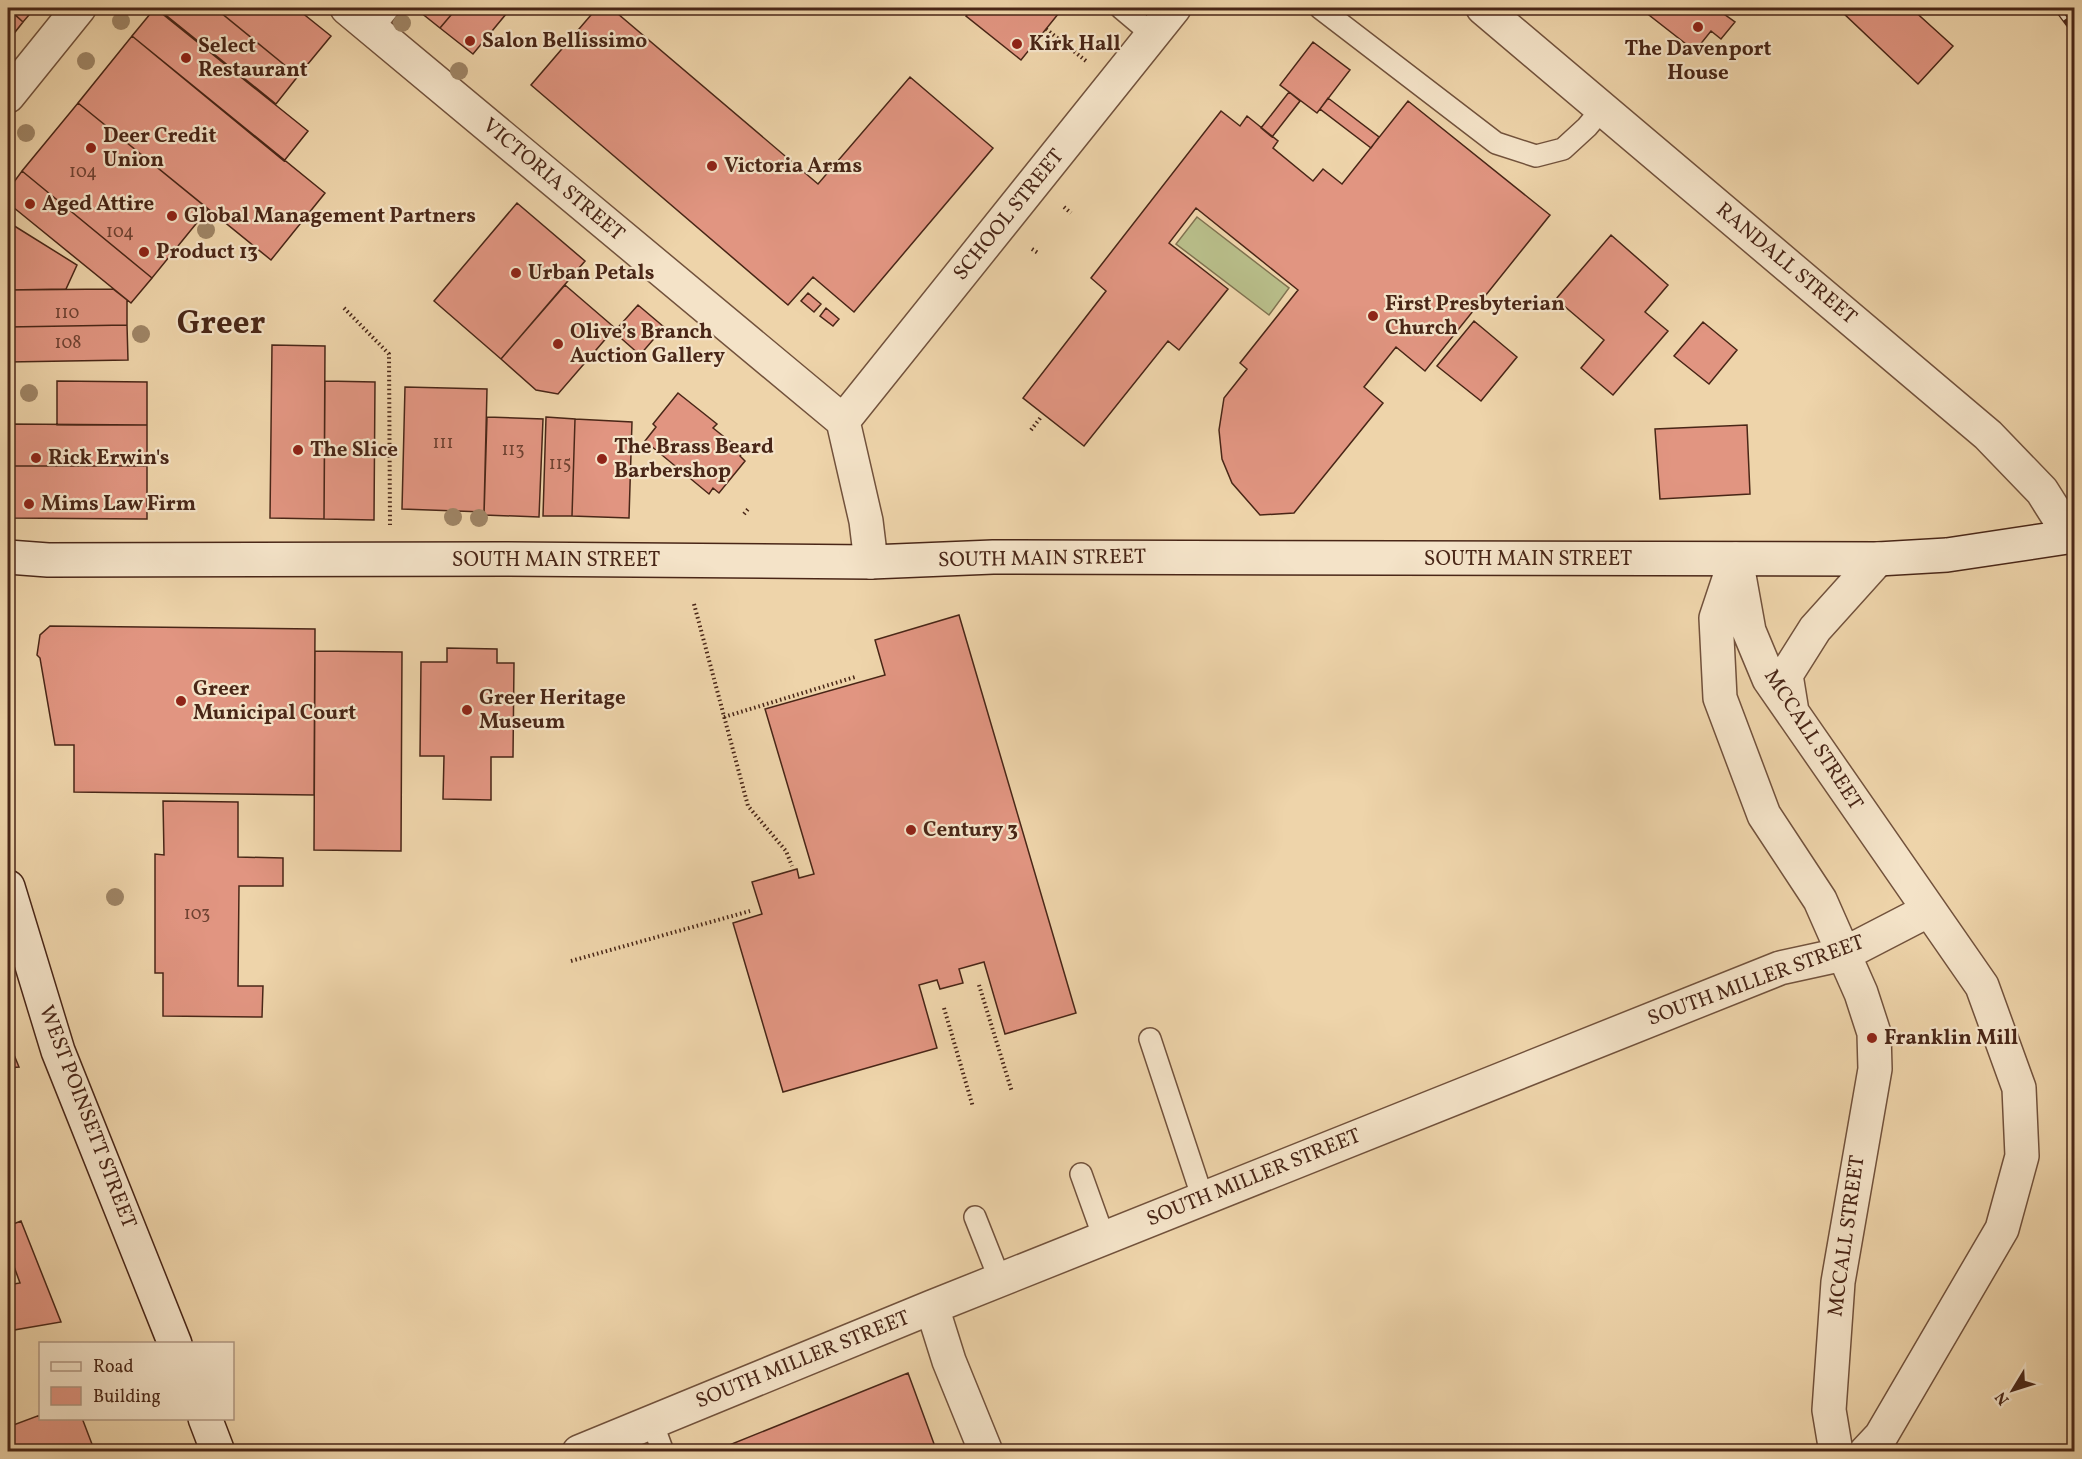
<svg xmlns="http://www.w3.org/2000/svg" width="2082" height="1459" font-family="Vollkorn,serif">
  <rect width="100%" height="100%" fill="#eed4aa"/>
  <filter id="stains"><feTurbulence type="fractalNoise" baseFrequency=".00333" numOctaves="4"/><feColorMatrix values="0 0 0 0 .2 0 0 0 0 .09 0 0 0 0 .02 0 0 0 .5 -.17"/></filter>
  <radialGradient id="worn" r=".72"><stop offset=".6" stop-color="#630" stop-opacity="0"/><stop offset="1" stop-color="#630" stop-opacity=".3"/></radialGradient>
  <path fill="#b8bd89" stroke="#807250" stroke-width="1.5" d="M 1197,217 L 1289,288 L 1269,315 L 1176,244 Z"/>
  <path fill="#e19581" stroke="#492617" stroke-width="1.5" d="M 8,8 L 35,8 L 23,22 Z
    M 155,8 L 308,131 L 284,161 L 132,36 Z
    M 157,8 L 215,8 L 298,76 L 276,104 Z
    M 215,8 L 296,8 L 331,36 L 298,76 Z
    M 415,8 L 457,8 L 440,28 Z
    M 457,8 L 511,8 L 473,54 L 440,28 Z
    M 597,8 L 611,8 L 818,184 L 910,77 L 993,148 L 854,312 L 813,277 L 788,305 L 531,85 Z
    M 972,8 L 1063,8 L 1021,60 L 966,16 Z
    M 1640,8 L 1729,8 L 1724,14 L 1735,22 L 1721,39 L 1711,31 L 1695,51 Z
    M 1843,8 L 1911,8 L 1953,46 L 1918,84 L 1840,10 Z
    M 8,9 L 23,22 L 8,41 Z
    M 132,36 L 325,193 L 271,260 L 78,103 Z
    M 1313,42 L 1350,70 L 1317,113 L 1280,85 Z
    M 1289,92 L 1300,101 L 1272,137 L 1261,128 Z
    M 1328,98 L 1379,137 L 1371,148 L 1320,109 Z
    M 1408,101 L 1550,215 L 1425,371 L 1396,347 L 1364,387 L 1383,403 L 1294,513 L 1260,515 L 1232,483 L 1222,459 L 1219,430 L 1224,398 L 1247,369 L 1240,363 L 1298,290 L 1196,208 L 1169,243 L 1228,289 L 1179,350 L 1168,341 L 1084,446 L 1023,398 L 1106,291 L 1091,278 L 1221,111 L 1240,126 L 1247,116 L 1278,141 L 1273,148 L 1313,181 L 1323,169 L 1342,184 Z
    M 78,103 L 208,209 L 152,278 L 22,171 Z
    M 22,171 L 152,278 L 131,303 L 8,203 L 8,190 Z
    M 517,203 L 585,261 L 501,359 L 434,301 Z
    M 8,222 L 77,265 L 66,289 L 8,290 Z
    M 1611,235 L 1668,285 L 1645,312 L 1668,331 L 1613,395 L 1581,368 L 1604,340 L 1556,299 Z
    M 565,285 L 615,328 L 558,394 L 536,390 L 501,359 Z
    M 113,289 L 127,300 L 127,325 L 8,327 L 8,290 Z
    M 808,293 L 821,304 L 814,312 L 801,301 Z
    M 638,305 L 664,327 L 640,355 L 614,332 Z
    M 826,308 L 839,319 L 833,326 L 820,316 Z
    M 1474,321 L 1517,357 L 1481,401 L 1437,366 Z
    M 1703,322 L 1737,350 L 1709,384 L 1674,356 Z
    M 127,325 L 128,360 L 8,362 L 8,327 Z
    M 272,345 L 325,346 L 324,519 L 270,518 Z
    M 57,381 L 147,382 L 147,425 L 57,425 Z
    M 325,381 L 375,382 L 374,520 L 324,519 Z
    M 405,387 L 487,389 L 484,512 L 402,509 Z
    M 678,393 L 717,424 L 713,428 L 743,452 L 740,456 L 745,461 L 719,493 L 713,488 L 709,494 L 645,441 L 656,427 L 653,424 Z
    M 487,417 L 543,419 L 539,517 L 484,515 Z
    M 546,417 L 575,419 L 572,516 L 543,516 Z
    M 575,419 L 632,422 L 629,518 L 572,516 Z
    M 8,424 L 147,425 L 147,466 L 8,466 Z
    M 1747,425 L 1750,494 L 1660,499 L 1655,429 Z
    M 8,466 L 147,466 L 147,519 L 9,518 L 8,516 Z
    M 959,615 L 1076,1013 L 1005,1034 L 984,962 L 959,969 L 963,983 L 940,989 L 937,980 L 919,985 L 937,1048 L 783,1092 L 733,923 L 762,914 L 752,882 L 797,869 L 799,878 L 814,874 L 765,709 L 885,675 L 875,640 Z
    M 50,626 L 315,629 L 314,795 L 74,792 L 74,745 L 55,745 L 40,658 L 37,655 L 40,635 Z
    M 447,648 L 497,649 L 497,663 L 514,663 L 513,757 L 491,757 L 491,800 L 443,799 L 444,756 L 420,756 L 421,662 L 447,662 Z
    M 315,651 L 402,652 L 401,851 L 314,850 Z
    M 163,801 L 238,802 L 238,857 L 283,858 L 283,886 L 239,886 L 238,986 L 263,986 L 262,1017 L 163,1016 L 163,973 L 155,973 L 155,854 L 164,855 Z
    M 8,1040 L 19,1067 L 8,1068 Z
    M 21,1221 L 61,1322 L 8,1331 L 8,1285 L 20,1283 L 8,1250 L 8,1226 Z
    M 908,1373 L 937,1452 L 712,1452 Z
    M 40,1415 L 40,1418 L 82,1418 L 95,1452 L 8,1452 L 8,1427 Z"/>
  <g fill="none" stroke-linecap="round" stroke-linejoin="round">
    <g stroke="#72523c" stroke-width="24">
      <path id="service" d="M 1121,8 L 1153,35
        M 1320,8 L 1496,143 L 1536,156 L 1563,149 L 1587,127 L 1602,109
        M 372,29 L 389,8
        M 1150,1039 L 1203,1199
        M 1081,1174 L 1104,1238
        M 975,1217 L 1000,1280
        M 652,1422 L 663,1452"/>
    </g>
    <g stroke="#72523c" stroke-width="36">
      <path id="minor" d="M 347,8 L 843,421 L 866,521 L 871,562
        M 1483,8 L 1988,435 L 2042,491 L 2071,537
        M 8,96 L 79,8
        M 843,421 L 1174,8
        M 1736,559 L 1749,631 L 1769,679 L 1982,986 L 2019,1088 L 2022,1156 L 2002,1229 L 1881,1436 L 1866,1452
        M 1735,561 L 1716,618 L 1720,698 L 1764,815 L 1820,900 L 1861,993 L 1874,1033 L 1875,1069 L 1838,1282 L 1829,1410 L 1836,1452
        M 1792,712 L 1786,675 L 1815,629 L 1878,559
        M 932,1307 L 949,1361 L 986,1452
        M 579,1452 L 932,1307 L 1780,968 L 1844,954 L 1929,910"/>
    </g>
    <g stroke="#492617" stroke-width="36">
      <path id="secondary" d="M 8,557 L 48,560 L 508,559 L 871,562 L 993,557 L 1878,559 L 1947,555 L 2074,536
        M 8,887 L 58,1051 L 175,1344
        M 205,1418 L 218,1452"/>
    </g>
    <path stroke="#492617" stroke-width="4" stroke-dasharray="1.5 3" stroke-linecap="butt" d="M 1046,29 L 1086,61
      M 1064,207 L 1071,213
      M 1032,249 L 1038,253
      M 344,308 L 389,354 L 390,525
      M 1031,430 L 1041,417
      M 744,514 L 749,508
      M 694,604 L 748,806 L 786,851 L 792,866
      M 724,717 L 855,677
      M 571,961 L 750,911
      M 979,985 L 1012,1092
      M 944,1008 L 973,1107"/>
    <use href="#service" stroke="#f4e3c8" stroke-width="21"/>
    <use href="#minor" stroke="#f4e3c8" stroke-width="33"/>
    <use href="#secondary" stroke="#f4e3c8" stroke-width="33"/>
    <g stroke="#492617" stroke-width="7">
      <path id="rail" d="M 2057,8 L 2074,31"/>
    </g>
    <use href="#rail" stroke="#f4e3c8" stroke-width="4.5" stroke-dasharray="14" stroke-linecap="butt"/>
  </g>
  <g fill="#9f8566">
    <circle cx="121" cy="21" r="9"/>
    <circle cx="402" cy="23" r="9"/>
    <circle cx="86" cy="61" r="9"/>
    <circle cx="459" cy="71" r="9"/>
    <circle cx="26" cy="133" r="9"/>
    <circle cx="206" cy="230" r="9"/>
    <circle cx="141" cy="334" r="9"/>
    <circle cx="29" cy="393" r="9"/>
    <circle cx="453" cy="517" r="9"/>
    <circle cx="479" cy="518" r="9"/>
    <circle cx="115" cy="897" r="9"/>
  </g>
  <g fill="#8f2418" stroke="#f4e3c8" stroke-width="2">
    <circle cx="1698" cy="27" r="6"/>
    <circle cx="470" cy="41" r="6"/>
    <circle cx="1017" cy="44" r="6"/>
    <circle cx="186" cy="58" r="6"/>
    <circle cx="91" cy="148" r="6"/>
    <circle cx="712" cy="166" r="6"/>
    <circle cx="30" cy="204" r="6"/>
    <circle cx="172" cy="216" r="6"/>
    <circle cx="144" cy="252" r="6"/>
    <circle cx="516" cy="273" r="6"/>
    <circle cx="1373" cy="316" r="6"/>
    <circle cx="558" cy="344" r="6"/>
    <circle cx="298" cy="450" r="6"/>
    <circle cx="36" cy="458" r="6"/>
    <circle cx="602" cy="459" r="6"/>
    <circle cx="29" cy="504" r="6"/>
    <circle cx="181" cy="701" r="6"/>
    <circle cx="467" cy="710" r="6"/>
    <circle cx="911" cy="830" r="6"/>
    <circle cx="1872" cy="1038" r="6"/>
  </g>
  <g text-anchor="middle" dominant-baseline="central" stroke-width="4.5" stroke-linejoin="round" paint-order="stroke">
    <g font-size="18" fill="#6f4232">
      <text x="83" y="172">104</text>
      <text x="120" y="232">104</text>
      <text x="67" y="313">110</text>
      <text x="68" y="343">108</text>
      <text x="443" y="443">111</text>
      <text x="513" y="450">113</text>
      <text x="560" y="464">115</text>
      <text x="197" y="914">103</text>
    </g>
    <g font-size="21" font-weight="bold" fill="#492617" stroke="#f4e3c8" text-anchor="start">
      <text x="482" y="41">Salon Bellissimo</text>
      <text x="1029" y="44">Kirk Hall</text>
      <text x="198" y="46">Select<tspan x="198" dy="24">Restaurant</tspan></text>
      <text x="1698" y="49" text-anchor="middle">The Davenport<tspan x="1698" dy="24">House</tspan></text>
      <text x="103" y="136">Deer Credit<tspan x="103" dy="24">Union</tspan></text>
      <text x="724" y="166">Victoria Arms</text>
      <text x="42" y="204">Aged Attire</text>
      <text x="184" y="216">Global Management Partners</text>
      <text x="156" y="252">Product 13</text>
      <text x="528" y="273">Urban Petals</text>
      <text x="1385" y="304">First Presbyterian<tspan x="1385" dy="24">Church</tspan></text>
      <text x="570" y="332">Olive’s Branch<tspan x="570" dy="24">Auction Gallery</tspan></text>
      <text x="614" y="447">The Brass Beard<tspan x="614" dy="24">Barbershop</tspan></text>
      <text x="310" y="450">The Slice</text>
      <text x="48" y="458">Rick Erwin's</text>
      <text x="41" y="504">Mims Law Firm</text>
      <text x="193" y="689">Greer<tspan x="193" dy="24">Municipal Court</tspan></text>
      <text x="479" y="698">Greer Heritage<tspan x="479" dy="24">Museum</tspan></text>
      <text x="923" y="830">Century 3</text>
      <text x="1884" y="1038">Franklin Mill</text>
    </g>
    <g font-size="21" fill="#492617" stroke="#f4e3c8">
      <text transform="translate(553 180) rotate(40)">VICTORIA STREET</text>
      <text transform="translate(1009 215) rotate(-51)">SCHOOL STREET</text>
      <text transform="translate(1786 264) rotate(40)">RANDALL STREET</text>
      <text transform="translate(1042 559) rotate(-1)">SOUTH MAIN STREET</text>
      <text x="1528" y="559">SOUTH MAIN STREET</text>
      <text x="556" y="560">SOUTH MAIN STREET</text>
      <text transform="translate(1813 740) rotate(57)">MCCALL STREET</text>
      <text transform="translate(1756 981) rotate(-20)">SOUTH MILLER STREET</text>
      <text transform="translate(87 1117) rotate(69)">WEST POINSETT STREET</text>
      <text transform="translate(1254 1178) rotate(-22)">SOUTH MILLER STREET</text>
      <text transform="translate(1847 1236) rotate(-82)">MCCALL STREET</text>
      <text transform="translate(803 1360) rotate(-22)">SOUTH MILLER STREET</text>
    </g>
    <g font-size="33" font-weight="bold" fill="#492617" stroke="#f4e3c8">
      <text x="221" y="325">Greer</text>
    </g>
  </g>
  <rect width="2082" height="1459" fill="none" stroke="#eed4aa" stroke-width="30"/>
  <rect x="9" y="9" width="2064" height="1441" fill="none" stroke="#492617" stroke-width="3"/>
  <rect x="15" y="15" width="2052" height="1429" fill="none" stroke="#492617" stroke-width="1.5"/>
  <rect x="39" y="1342" width="195" height="78" fill="#f4e3c8" stroke="#b09781" stroke-width="1.5"/>
  <rect x="51" y="1362" width="30" height="9" fill="#f4e3c8" stroke="#b09781" stroke-width="1.5"/>
  <text x="93" y="1372" font-size="18" fill="#492617">Road</text>
  <rect x="51" y="1387" width="30" height="18" fill="#e19581" stroke="#b09781" stroke-width="1.5"/>
  <text x="93" y="1402" font-size="18" fill="#492617">Building</text>
  <g transform="translate(2013 1390) rotate(232)" stroke="#f4e3c8" stroke-width="4.5" paint-order="stroke">
  <path d="M0-4.5L10 22L0 15L-10 22Z" fill="#492617"/>
  <text y="-9" font-size="16" font-weight="bold" text-anchor="middle" fill="#492617">N</text>
  </g>
  <rect width="100%" height="100%" filter="url(#stains)"/>
  <rect width="100%" height="100%" fill="url(#worn)"/>
</svg>
